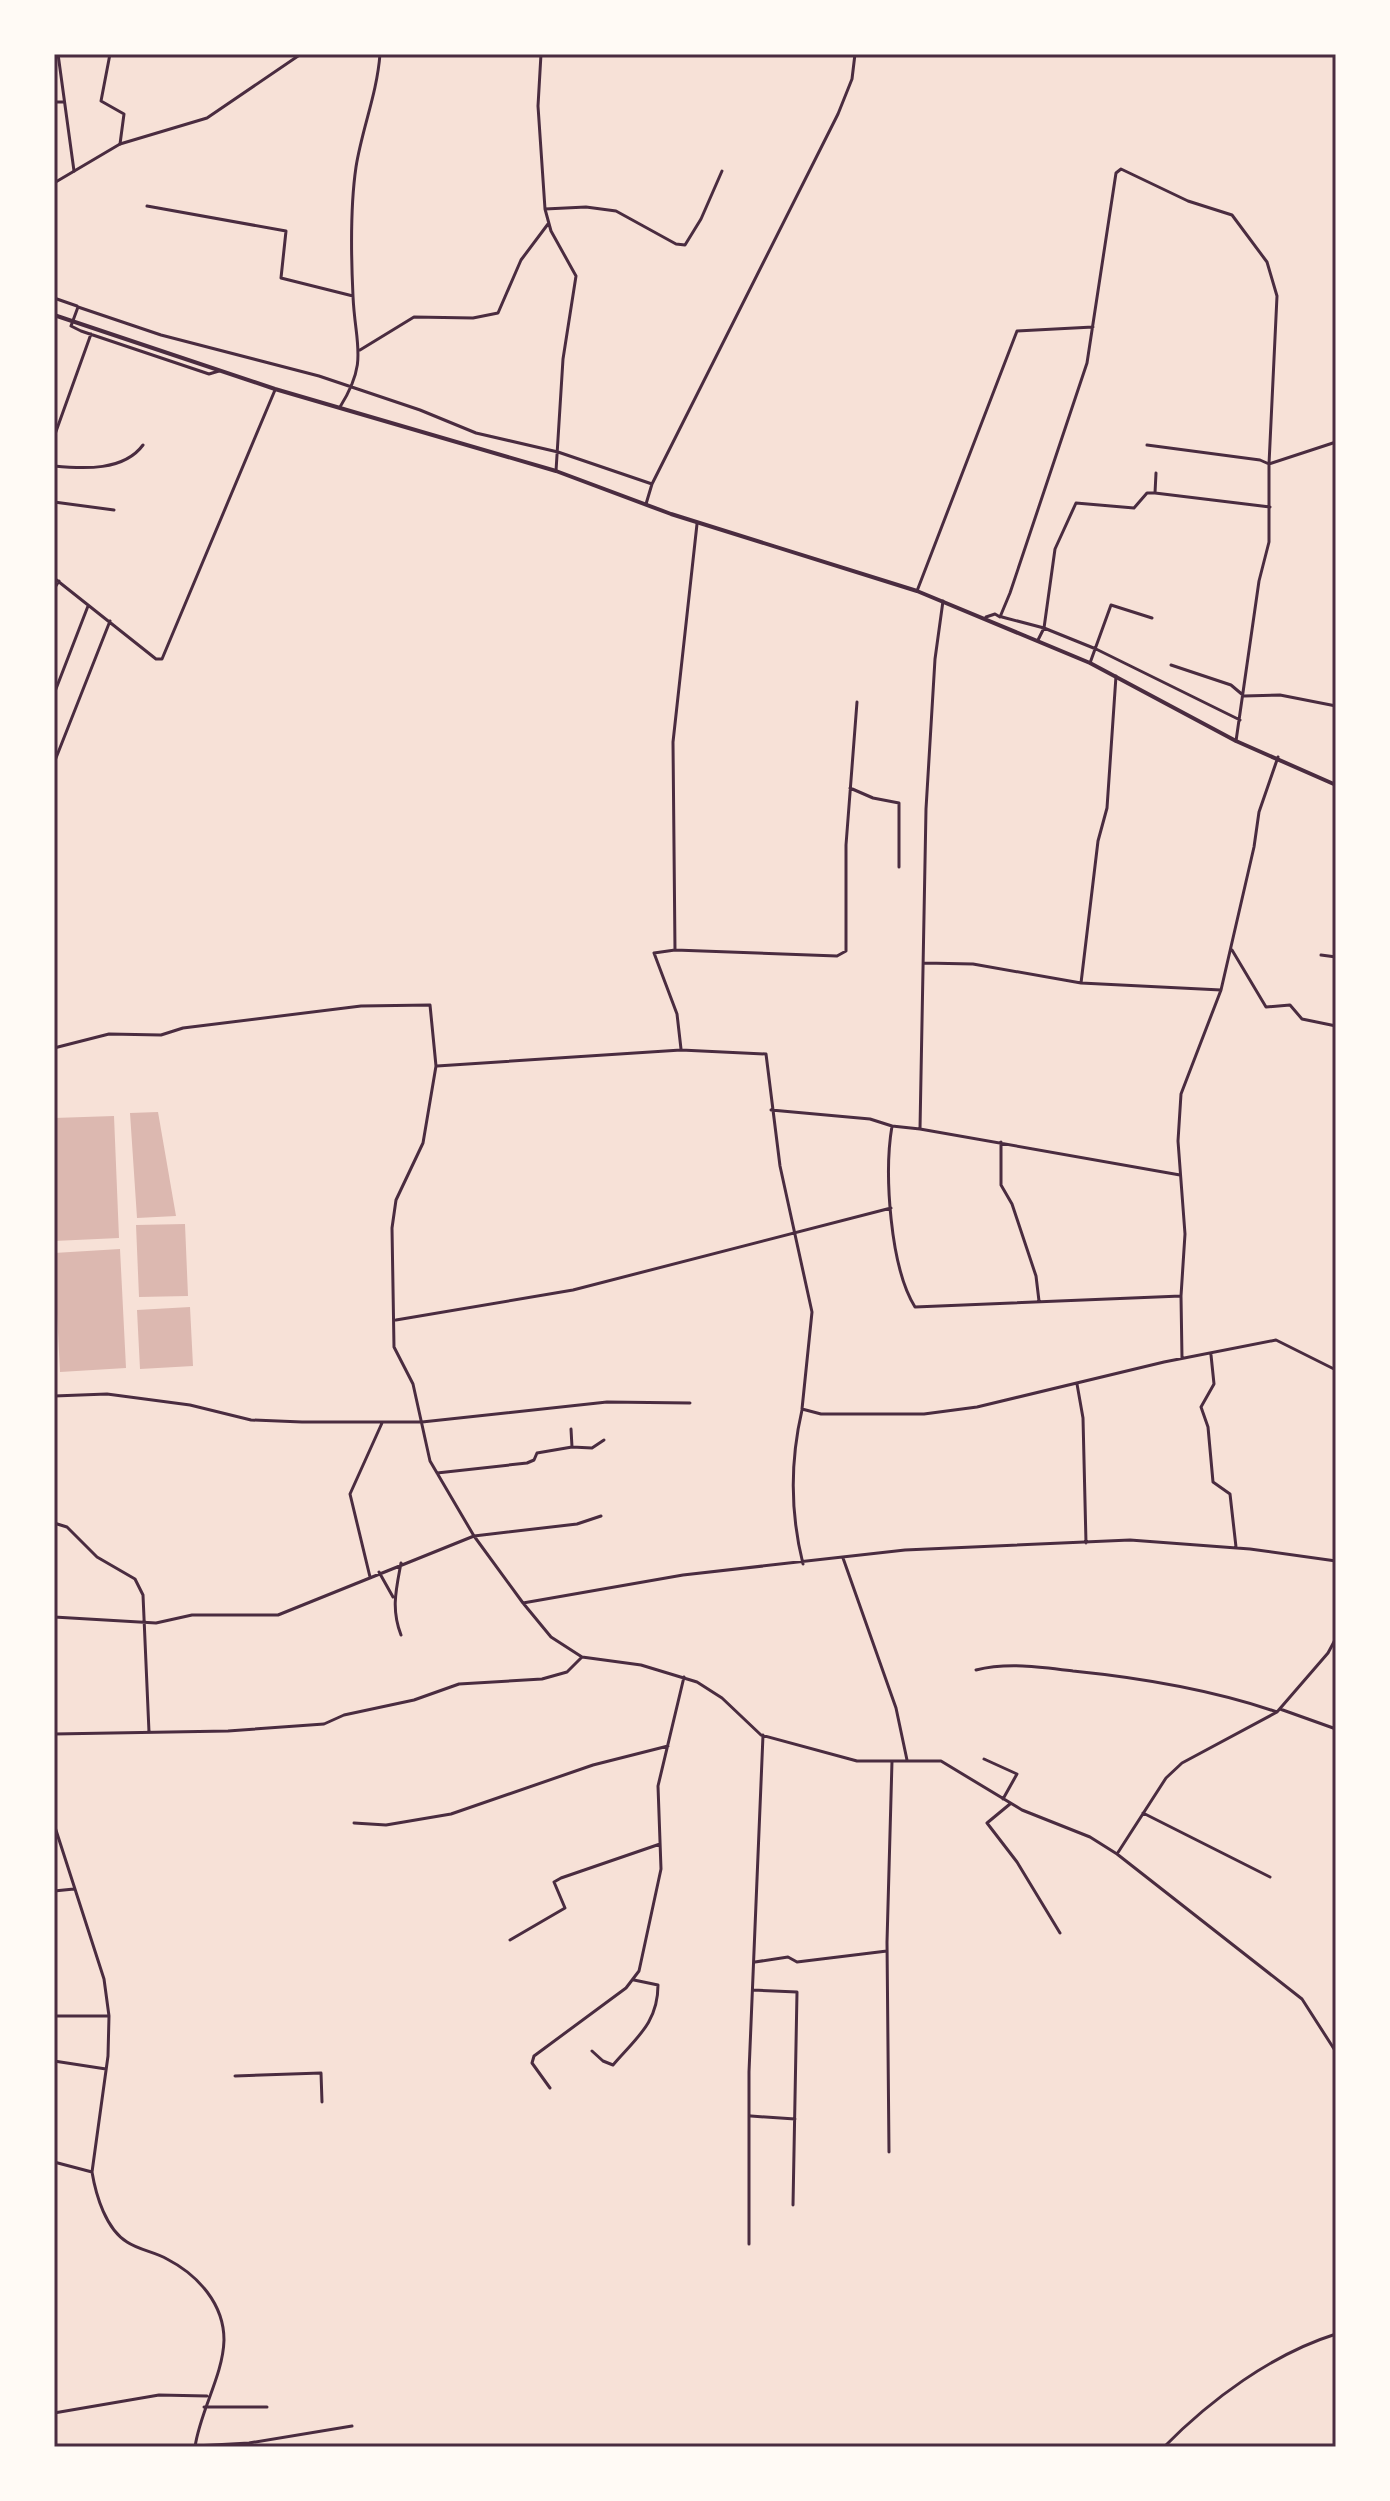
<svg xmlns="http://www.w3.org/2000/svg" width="1390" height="2501" font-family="Signika,sans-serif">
  <rect width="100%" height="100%" fill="#f7e1d7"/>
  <path fill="#dcb8b0" d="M 158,1112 L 176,1216 L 137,1218 L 130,1113 Z
    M 114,1116 L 119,1238 L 54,1241 L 54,1118 Z
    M 185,1224 L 188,1296 L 139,1297 L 136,1225 Z
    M 120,1249 L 126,1368 L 60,1372 L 54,1253 Z
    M 190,1307 L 193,1366 L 140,1369 L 137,1310 Z"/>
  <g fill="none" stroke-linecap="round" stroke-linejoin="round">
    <path stroke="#4a2c40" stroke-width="3" d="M 58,54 L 74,171
      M 110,54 L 101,101 L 124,114 L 120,144
      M 541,54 L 538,106 L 545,209 L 551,231 L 576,276 L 563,359 L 556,471
      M 54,102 L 63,102
      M 147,206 L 286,231 L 281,278 L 353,296
      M 545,209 L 586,207 L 616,211 L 676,244 L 685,245 L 701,219 L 722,171
      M 54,298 L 77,306
      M 360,350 L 414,317 L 473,318 L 498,313 L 521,260 L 548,224
      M 219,371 L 209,374 L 81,331 L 71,326 L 78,307 L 161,335 L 319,376 L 420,410 L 476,433 L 558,452 L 652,484
      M 340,407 C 369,361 355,345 353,296 C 351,255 350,208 356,167 C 362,129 377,94 380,54
      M 54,437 L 91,334
      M 54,466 C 84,469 124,471 143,445
      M 1155,493 L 1156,473
      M 54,502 L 114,510
      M 646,504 L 652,484 L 838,114 L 852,79 L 855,54
      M 54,578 L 156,659 L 162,659 L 275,390
      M 54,589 L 59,581
      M 917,591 L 1017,331 L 1093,327
      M 943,601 L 935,659 L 926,809 L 920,1129 L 1180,1175
      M 986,617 L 995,614 L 1000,617 L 1010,593 L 1087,363 L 1116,173 L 1121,169 L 1188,201 L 1232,215 L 1267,262 L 1277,296 L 1269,464 L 1260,460 L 1147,445
      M 1002,617 L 1044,628 L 1096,649 L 1240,720
      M 1038,640 L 1044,628 L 1055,549 L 1076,503 L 1134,508 L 1147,493 L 1155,493 L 1270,507
      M 1090,663 L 1111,605 L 1152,618
      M 1171,665 L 1231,685 L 1244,696 L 1280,695 L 1336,706
      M 54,694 L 88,606
      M 1236,741 L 1259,581 L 1269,542 L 1269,464 L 1336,442
      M 54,763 L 110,621
      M 850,788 L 873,798 L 899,803 L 899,867
      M 675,950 L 673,742 L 697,524
      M 1232,950 L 1266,1007 L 1290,1005 L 1302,1019 L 1336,1026
      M 1321,955 L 1336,957
      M 924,963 L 973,964 L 1081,983 L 1221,990
      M 1081,983 L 1098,841 L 1107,808 L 1116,676
      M 54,1048 L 109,1034 L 161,1035 L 183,1028 L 361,1006 L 430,1005 L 436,1066 L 423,1143 L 396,1200 L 392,1228 L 394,1347 L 413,1384 L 430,1461 L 474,1536 L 523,1603 L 551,1637 L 582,1657 L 641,1665 L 697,1682 L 722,1698 L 761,1735 L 857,1761 L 941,1761 L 1022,1810 L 1090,1837 L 1117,1854 L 1166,1778 L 1182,1763 L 1277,1712 L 1328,1653 L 1336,1638
      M 681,1049 L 677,1014 L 654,953 L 675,950 L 837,956 L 846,951 L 846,845 L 857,702
      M 437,1066 L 681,1050 L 766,1054 L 780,1166 L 812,1312 L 802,1409 L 821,1414 L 924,1414 L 977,1407 L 1164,1362 L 1276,1340 L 1336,1370
      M 771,1110 L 870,1119 L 892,1126 C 884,1173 890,1267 915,1307 L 1181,1296 L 1182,1358
      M 892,1126 L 920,1129
      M 1001,1142 L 1001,1185 L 1012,1204 L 1036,1276 L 1039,1301
      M 1181,1296 L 1185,1234 L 1178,1141 L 1181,1094 L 1221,990 L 1254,847 L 1259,812 L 1278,757
      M 396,1320 L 573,1290 L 891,1208
      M 1211,1355 L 1214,1384 L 1201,1407 L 1208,1427 L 1213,1482 L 1230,1494 L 1236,1547
      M 1077,1384 L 1083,1418 L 1086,1543
      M 54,1396 L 107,1394 L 190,1405 L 251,1420 L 302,1422 L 422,1422 L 607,1402 L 690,1403
      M 802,1410 C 790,1462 790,1512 803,1564
      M 572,1447 L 592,1448 L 604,1440
      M 437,1473 L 527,1463 L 534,1460 L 537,1453 L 572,1447 L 571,1429
      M 54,1523 L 67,1527 L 97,1557 L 135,1579 L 143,1595 L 149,1732
      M 843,1558 L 896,1708 L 907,1760
      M 379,1572 L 393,1597
      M 370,1577 L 350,1494 L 382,1423
      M 523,1603 L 683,1575 L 905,1550 L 1130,1540 L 1250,1549 L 1336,1561
      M 54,1617 L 156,1623 L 192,1615 L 278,1615 L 474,1536 L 577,1524 L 601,1516
      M 401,1635 C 391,1609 396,1590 401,1563
      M 976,1670 C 1007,1662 1042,1667 1073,1671 C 1143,1678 1210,1689 1277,1712
      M 1280,1709 L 1336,1729
      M 54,1734 L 228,1731 L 324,1724 L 344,1715 L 414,1700 L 459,1684 L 542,1679 L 567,1672 L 582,1657
      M 984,1759 L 1017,1774 L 1003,1799
      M 1010,1804 L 987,1823 L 1017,1862 L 1060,1933
      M 1143,1813 L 1270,1877
      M 354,1823 L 386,1825 L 451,1814 L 593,1765 L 668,1746
      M 54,1824 L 104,1979 L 109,2016 L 108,2056 L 92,2172 C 96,2196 106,2229 127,2242 C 139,2250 155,2252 167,2259 C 198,2275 224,2304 224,2340 C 223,2376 200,2411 195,2447
      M 1117,1854 L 1302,1999 L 1336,2052
      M 54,1891 L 74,1889
      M 510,1940 L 565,1908 L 554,1882 L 561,1878 L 660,1844
      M 755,1962 L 788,1957 L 797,1962 L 887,1951
      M 753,1990 L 797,1992 L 793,2205
      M 54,2016 L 109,2016
      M 592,2051 L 603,2061 L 613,2065 C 636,2038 658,2023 658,1985 L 634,1980
      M 54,2061 L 106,2069
      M 235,2076 L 321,2073 L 322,2102
      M 550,2088 L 532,2063 L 534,2056 L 626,1988 L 639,1971 L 661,1869 L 658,1786 L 684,1677
      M 751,2116 L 795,2119
      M 889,2152 L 887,1942 L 892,1761
      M 54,2162 L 92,2172
      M 749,2244 L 749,2072 L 763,1735
      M 204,2407 L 267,2407
      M 54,2413 L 159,2395 L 207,2396
      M 195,2446 L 249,2443 L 352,2426
      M 1164,2447 C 1210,2400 1272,2354 1336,2334"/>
    <path stroke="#4a2c40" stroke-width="3" d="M 54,183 L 120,144 L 207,118 L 301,54"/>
    <path stroke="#4a2c40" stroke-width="4" d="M 54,315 L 275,389 L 556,471 L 671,514 L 917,591 L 1090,663 L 1236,741 L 1336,785"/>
  </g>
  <rect width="1390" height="2501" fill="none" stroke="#fffaf5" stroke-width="112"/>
  <rect x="56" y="56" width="1278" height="2389" fill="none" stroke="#4a2c40" stroke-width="3"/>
</svg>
